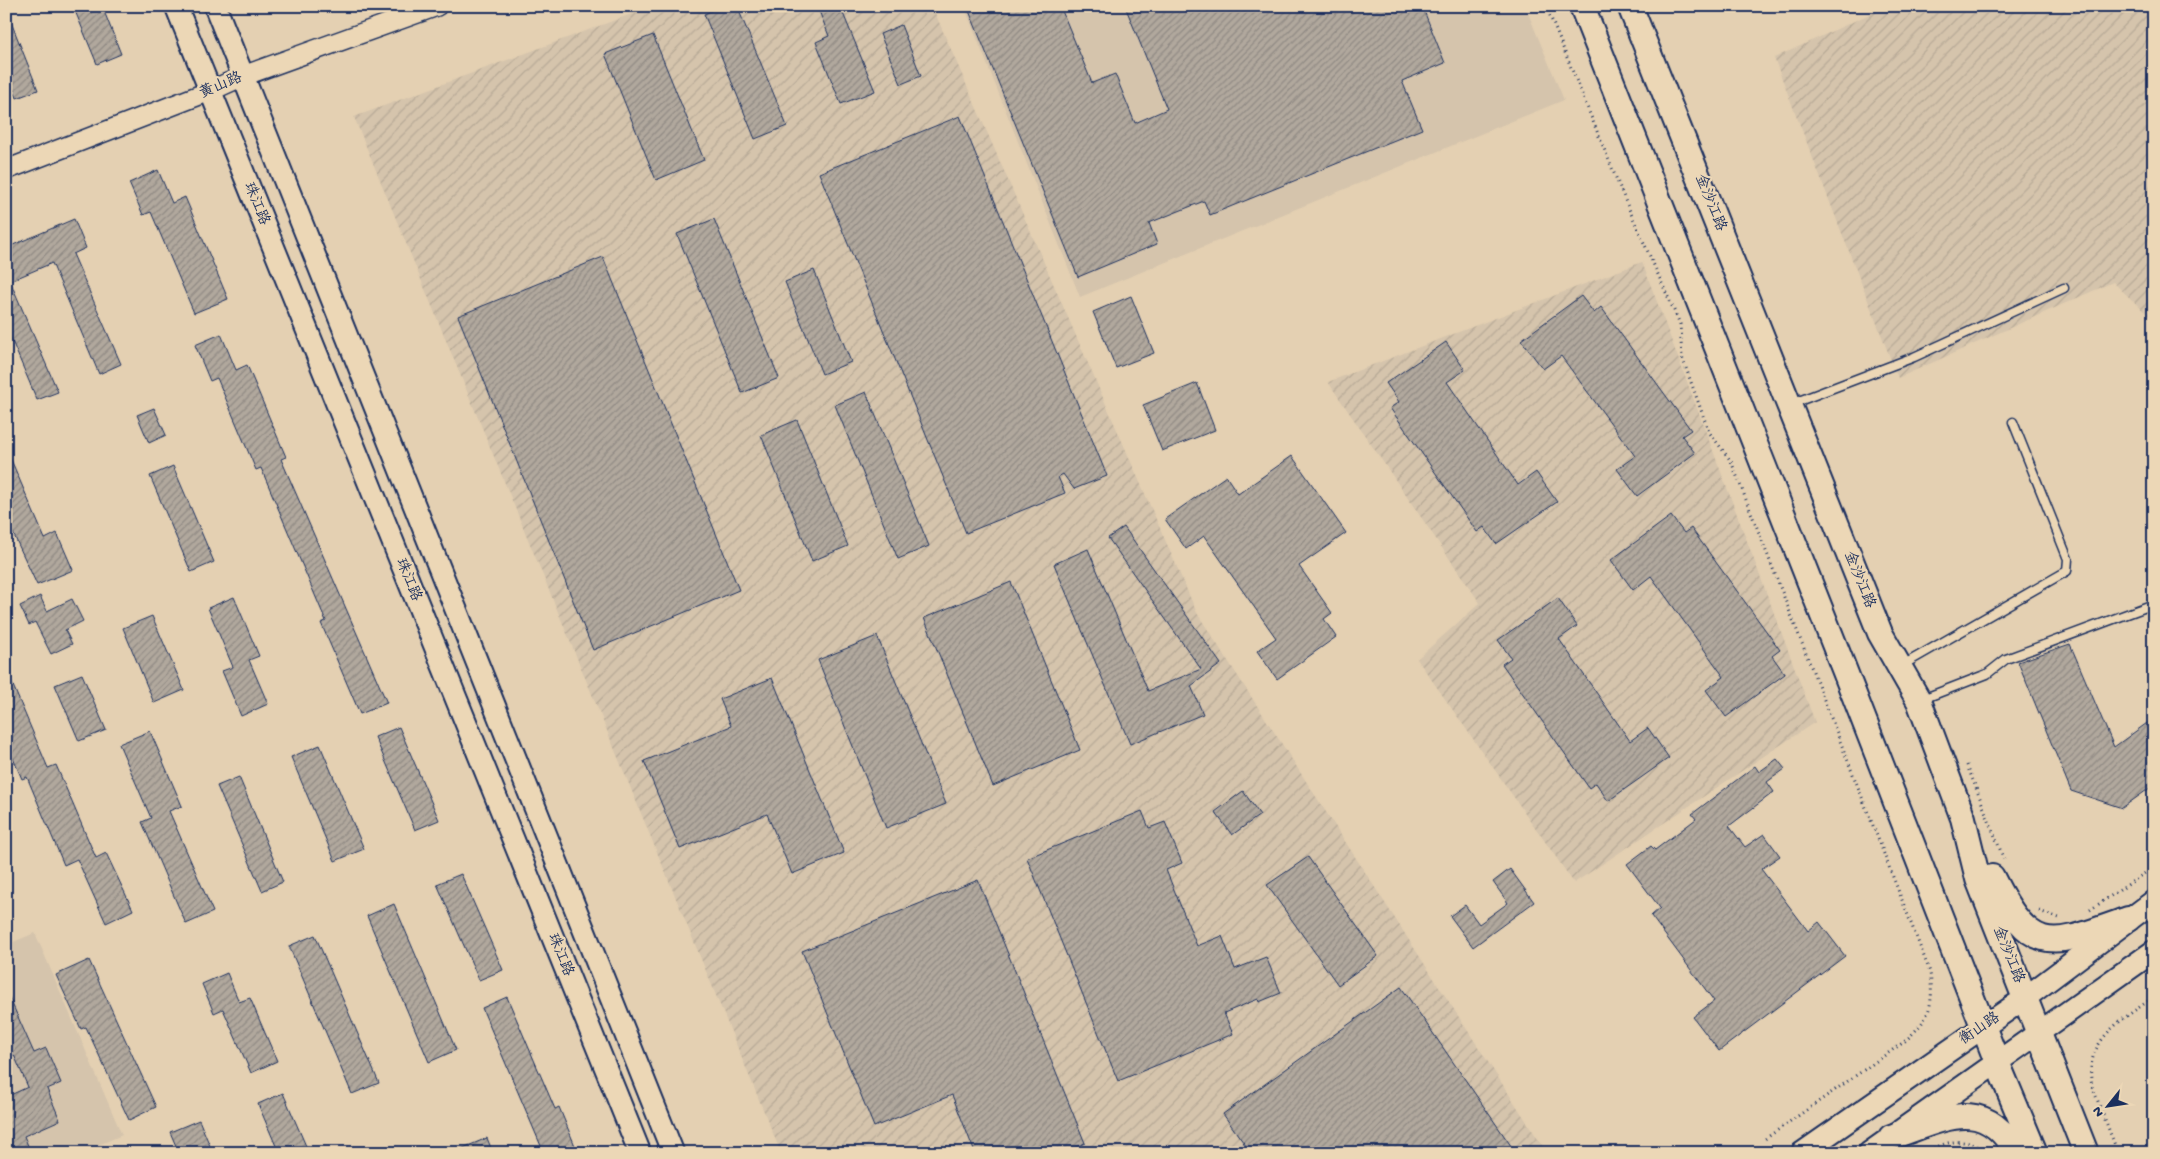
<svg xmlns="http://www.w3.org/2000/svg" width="2160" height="1159" font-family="'Gochi Hand','LXGW WenKai TC',sans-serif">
  <defs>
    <pattern id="industrial-furrows" width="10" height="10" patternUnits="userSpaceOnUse" patternTransform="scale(1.25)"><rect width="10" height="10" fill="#d5c4ac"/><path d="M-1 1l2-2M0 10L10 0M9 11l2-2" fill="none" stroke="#b6a996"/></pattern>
    <pattern id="building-hatch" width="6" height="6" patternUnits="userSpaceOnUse" patternTransform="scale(1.25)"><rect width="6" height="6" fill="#b1a89d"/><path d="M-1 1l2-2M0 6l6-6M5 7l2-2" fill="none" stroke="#8f8983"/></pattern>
  </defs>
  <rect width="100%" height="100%" fill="#e4d0b2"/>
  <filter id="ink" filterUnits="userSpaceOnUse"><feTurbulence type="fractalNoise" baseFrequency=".02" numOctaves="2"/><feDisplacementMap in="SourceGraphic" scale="10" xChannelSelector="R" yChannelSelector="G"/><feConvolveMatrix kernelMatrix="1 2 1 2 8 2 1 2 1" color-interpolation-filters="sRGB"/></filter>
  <g filter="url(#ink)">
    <path fill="#d5c4ac" d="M 964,6 L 1525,6 L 1564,100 L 1080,297 Z
      M 35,933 L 122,1135 L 80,1153 L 6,1153 L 6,945 Z"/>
    <path fill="url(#industrial-furrows)" d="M 653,6 L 932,6 L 1197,613 L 1547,1153 L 781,1153 L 354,117 Z
      M 1887,6 L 2154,6 L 2154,313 L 2149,316 L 2113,282 L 1898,378 L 1774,58 Z
      M 1642,262 L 1815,722 L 1574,883 L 1417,659 L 1480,603 L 1328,382 Z"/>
    <path fill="url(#building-hatch)" stroke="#1b2f5e" d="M 73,6 L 102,6 L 121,54 L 97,64 Z
      M 722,6 L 737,6 L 787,126 L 755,139 L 704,14 Z
      M 817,6 L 840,6 L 875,91 L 841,104 L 816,42 L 829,36 Z
      M 967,6 L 1060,6 L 1092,83 L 1115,74 L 1135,123 L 1167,109 L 1125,6 L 1422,6 L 1445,63 L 1402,81 L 1422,129 L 1210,215 L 1204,201 L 1149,223 L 1157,244 L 1078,277 Z
      M 7,12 L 38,90 L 17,98 L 6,72 Z
      M 901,25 L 921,76 L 901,84 L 880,34 Z
      M 653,35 L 704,160 L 656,180 L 605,54 Z
      M 960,116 L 1107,476 L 1074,489 L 1063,474 L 1058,477 L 1065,493 L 966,533 L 819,173 Z
      M 158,170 L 172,203 L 185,197 L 228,299 L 194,313 L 151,212 L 143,215 L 129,183 Z
      M 74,219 L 86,248 L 73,254 L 121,364 L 99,374 L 52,263 L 10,281 L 58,392 L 37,400 L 6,327 L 6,248 Z
      M 714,219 L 779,378 L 742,393 L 677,234 Z
      M 603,257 L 739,590 L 593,650 L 458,316 Z
      M 814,270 L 851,362 L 822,374 L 785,282 Z
      M 1131,296 L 1154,353 L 1116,368 L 1093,312 Z
      M 1581,296 L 1594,313 L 1601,307 L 1691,430 L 1682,436 L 1695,453 L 1637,496 L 1617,469 L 1635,456 L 1561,356 L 1543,369 L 1521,340 Z
      M 221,334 L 236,370 L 247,365 L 286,457 L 281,459 L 387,703 L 360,714 L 321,623 L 326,621 L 261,468 L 256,470 L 217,378 L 210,381 L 195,345 Z
      M 1446,342 L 1465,370 L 1447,382 L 1518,485 L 1536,472 L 1557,502 L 1496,544 L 1484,527 L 1477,532 L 1390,408 L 1399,402 L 1386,383 Z
      M 1197,383 L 1215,430 L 1162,451 L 1143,405 Z
      M 866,392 L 929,546 L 898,559 L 835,405 Z
      M 154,408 L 166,435 L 149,443 L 137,415 Z
      M 797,420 L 848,546 L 812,561 L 761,435 Z
      M 6,448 L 45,539 L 57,533 L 73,570 L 37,585 L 6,518 Z
      M 1292,456 L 1346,533 L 1299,566 L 1332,613 L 1324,619 L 1336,637 L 1277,679 L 1257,651 L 1276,638 L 1204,536 L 1186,549 L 1165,519 L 1226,476 L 1238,494 Z
      M 173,466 L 214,562 L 191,572 L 150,476 Z
      M 1671,516 L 1684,533 L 1691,528 L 1780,650 L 1772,656 L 1785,674 L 1726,717 L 1706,690 L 1724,677 L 1651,576 L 1633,590 L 1611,560 Z
      M 1124,527 L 1221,664 L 1191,686 L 1203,714 L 1130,744 L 1054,564 L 1088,549 L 1148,691 L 1201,669 L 1108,538 Z
      M 1011,582 L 1080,750 L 993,786 L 924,618 Z
      M 40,596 L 47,611 L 72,599 L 83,621 L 65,630 L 72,644 L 51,654 L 35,622 L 29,625 L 20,606 Z
      M 234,597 L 259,656 L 249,660 L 268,704 L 241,716 L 222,671 L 233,667 L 208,608 Z
      M 1558,598 L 1577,626 L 1559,639 L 1630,741 L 1648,728 L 1669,758 L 1608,801 L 1596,783 L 1589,788 L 1502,664 L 1511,658 L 1498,640 Z
      M 152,616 L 184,690 L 154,703 L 123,628 Z
      M 877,636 L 946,804 L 886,828 L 818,660 Z
      M 2070,644 L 2114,747 L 2154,718 L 2154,785 L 2122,808 L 2071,791 L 2018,662 Z
      M 6,669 L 48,768 L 56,765 L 96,858 L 106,853 L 133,910 L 106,923 L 77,859 L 64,865 L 27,777 L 22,779 L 6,742 Z
      M 82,674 L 106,730 L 79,741 L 55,685 Z
      M 772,678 L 844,853 L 792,874 L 767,814 L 680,849 L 644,761 L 731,726 L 720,699 Z
      M 399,727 L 439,820 L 415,830 L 375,737 Z
      M 150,731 L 182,806 L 169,811 L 213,912 L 186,924 L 142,822 L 151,818 L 119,744 Z
      M 320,745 L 364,849 L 335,861 L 291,757 Z
      M 1777,759 L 1785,769 L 1767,782 L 1774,792 L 1729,826 L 1745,847 L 1764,834 L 1780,856 L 1761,869 L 1808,931 L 1819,922 L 1845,956 L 1719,1051 L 1693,1017 L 1714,1001 L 1651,916 L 1660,908 L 1627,864 L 1651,846 L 1655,850 L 1696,819 L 1692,814 L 1755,766 L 1759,772 Z
      M 239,777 L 283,882 L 262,891 L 217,786 Z
      M 1243,791 L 1260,815 L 1232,835 L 1215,812 Z
      M 1142,811 L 1149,828 L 1165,822 L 1182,863 L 1166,870 L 1197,946 L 1222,936 L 1235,969 L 1266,957 L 1281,993 L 1259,1002 L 1258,999 L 1224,1013 L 1233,1034 L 1118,1081 L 1027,858 Z
      M 1308,857 L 1378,956 L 1338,985 L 1267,885 Z
      M 1510,869 L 1534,902 L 1473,947 L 1450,916 L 1465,905 L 1479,924 L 1508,903 L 1493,882 Z
      M 461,874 L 503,970 L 479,980 L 437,884 Z
      M 978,880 L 1085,1143 L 1062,1153 L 975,1153 L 952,1095 L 874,1127 L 802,951 Z
      M 394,904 L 456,1050 L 429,1062 L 367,916 Z
      M 315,935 L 379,1083 L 352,1094 L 289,946 Z
      M 89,960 L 156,1107 L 129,1120 L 86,1027 L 81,1029 L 56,975 Z
      M 227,973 L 239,1002 L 250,998 L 277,1061 L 251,1073 L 223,1009 L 214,1013 L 202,984 Z
      M 1401,987 L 1516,1153 L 1251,1153 L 1223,1114 Z
      M 6,990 L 34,1053 L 46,1048 L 61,1083 L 47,1089 L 60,1120 L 24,1136 L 31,1153 L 6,1153 L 6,1097 L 28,1087 L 14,1055 L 6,1058 Z
      M 507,997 L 555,1109 L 559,1107 L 578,1153 L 544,1153 L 482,1008 Z
      M 283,1093 L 309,1153 L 279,1153 L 258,1104 Z
      M 199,1120 L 213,1153 L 179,1153 L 170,1132 Z
      M 487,1138 L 493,1153 L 451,1153 Z"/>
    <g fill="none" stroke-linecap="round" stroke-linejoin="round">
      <g stroke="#1b2f5e" stroke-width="11">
        <path id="service" d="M 1791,404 L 1914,357 L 2064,288
          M 1901,666 L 2067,571 L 2068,559 L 2013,422
          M 1920,700 L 1987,674 L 2006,659 L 2154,604"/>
      </g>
      <g stroke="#1b2f5e" stroke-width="22">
        <path id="tertiary" d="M 6,170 L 210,91 L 243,76 L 437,6"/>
      </g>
      <g stroke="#1b2f5e" stroke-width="25">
        <path id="secondary" d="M 176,6 L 640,1153
          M 215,6 L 673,1153
          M 1802,1153 L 2025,998 L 2154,901
          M 1869,1153 L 2154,951"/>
      </g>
      <g stroke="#1b2f5e" stroke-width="28">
        <path id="primary" d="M 1582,6 L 1844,669 L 1997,1062 L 2035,1153
          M 1630,6 L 1880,633 L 1919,701 L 1963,818 L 1978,879 L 2086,1153
          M 1992,877 C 2033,959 2051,946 2128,919
          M 1891,1137 C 1943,1120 1983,1093 2017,1153"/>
      </g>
      <path stroke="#1b2f5e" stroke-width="3" stroke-dasharray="1 4" stroke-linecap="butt" d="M 1546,6 L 1625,200 L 1680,324 L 1682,357 L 1709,432 L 1731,461 L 1930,972 C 1934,1007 1930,1018 1904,1042 L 1762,1141
        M 1967,765 L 2005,862
        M 2090,910 L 2154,867
        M 2039,911 L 2059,918
        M 1925,1153 C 1949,1139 1965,1137 1990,1153
        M 2118,1153 L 2092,1086 C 2083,1040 2122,1020 2154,997"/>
      <use href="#service" stroke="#ecd7b6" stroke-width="8"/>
      <use href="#tertiary" stroke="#ecd7b6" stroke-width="19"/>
      <use href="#secondary" stroke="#ecd7b6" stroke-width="21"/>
      <use href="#primary" stroke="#ecd7b6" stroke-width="24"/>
    </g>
  </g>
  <g text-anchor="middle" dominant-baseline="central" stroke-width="4.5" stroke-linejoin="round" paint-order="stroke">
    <g font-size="15" fill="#1b2f5e" stroke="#ecd7b6">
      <text transform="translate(221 86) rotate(-23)">黄山路</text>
      <text transform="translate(1710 203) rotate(68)">金沙江路</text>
      <text transform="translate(256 204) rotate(68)">珠江路</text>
      <text transform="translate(408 580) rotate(68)">珠江路</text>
      <text transform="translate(1859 580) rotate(68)">金沙江路</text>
      <text transform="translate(560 955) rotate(68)">珠江路</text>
      <text transform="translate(2008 955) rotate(68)">金沙江路</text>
      <text transform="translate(1980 1029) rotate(-34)">衡山路</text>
    </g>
  </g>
  <rect width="2160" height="1159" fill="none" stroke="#ecd7b6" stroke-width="25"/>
  <rect x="12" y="12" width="2135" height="1134" fill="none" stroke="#1b2f5e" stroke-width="2" filter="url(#ink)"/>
  <g transform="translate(2108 1106) rotate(240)" stroke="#ecd7b6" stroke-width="4" paint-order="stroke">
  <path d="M0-4L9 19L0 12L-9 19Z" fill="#1b2f5e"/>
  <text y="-8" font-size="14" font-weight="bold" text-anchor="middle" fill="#1b2f5e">N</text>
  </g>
</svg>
